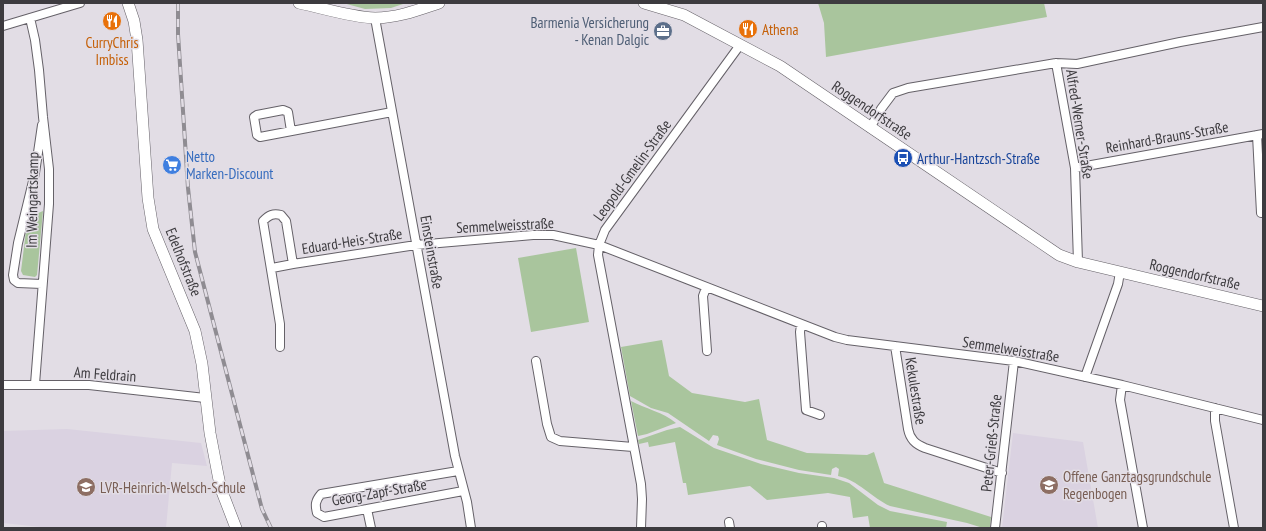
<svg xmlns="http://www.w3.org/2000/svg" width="1266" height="531" font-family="'PT Sans Narrow',sans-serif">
  <rect width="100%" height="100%" fill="#e2dde5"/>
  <path fill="#dad2e1" d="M 67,429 L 201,443 L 207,466 L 172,463 L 166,528 L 50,528 L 3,523 L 3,431 Z
    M 1013,433 L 1083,442 L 1098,528 L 1002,528 Z"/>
  <path fill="#a9c59d" d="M 343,3 L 406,3 L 391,8 L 365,9 Z
    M 818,3 L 1044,3 L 1047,17 L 826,57 L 824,23 Z
    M 43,211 L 37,275 L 35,277 L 23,275 L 21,271 L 27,223 L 31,216 Z
    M 576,248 L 589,322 L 531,332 L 518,258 Z
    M 662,340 L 669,376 L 692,393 L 745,402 L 759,399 L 767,440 L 807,453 L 867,455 L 874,452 L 884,483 L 991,517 L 990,528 L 983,528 L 967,523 L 890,506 C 872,498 858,480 838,476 L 839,469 L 836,467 L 832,469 L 831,475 L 799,470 L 756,459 L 717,445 L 719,439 L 718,436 L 713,435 L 709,441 L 668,413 L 651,408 L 630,396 L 621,347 Z
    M 631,401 C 646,409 663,412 676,423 L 647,434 L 638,436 Z
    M 680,427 L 714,448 L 761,464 L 799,473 L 834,478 L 849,483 L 878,505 L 890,511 L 947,522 L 946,528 L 870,528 L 868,516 L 853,518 L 850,497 L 828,493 L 767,500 L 750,486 L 688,495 L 686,483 L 683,483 L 675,442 L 649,447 L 648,442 L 639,444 L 638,440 L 667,430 Z"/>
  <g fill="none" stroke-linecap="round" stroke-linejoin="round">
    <g stroke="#656168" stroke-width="10">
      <path id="street" d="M 30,18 L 35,40 L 39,70 L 43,117 L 49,169 L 49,204 L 35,384
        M 375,18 L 455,456 L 467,502 L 471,528
        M 3,26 L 80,3
        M 1056,63 L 1075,168 L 1078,262
        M 42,125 L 35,173 L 18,243 L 13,275 L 14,280 L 18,283 L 42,284
        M 870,128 L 881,109 L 893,93 L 908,88 L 1056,63 L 1077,64 L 1180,42 L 1263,27
        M 291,131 L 288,112 L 283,110 L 257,115 L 254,117 L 257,135 L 260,137 L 392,112
        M 1257,135 L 1261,213 L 1263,213
        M 1075,168 L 1263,134
        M 293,264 L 416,245 L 533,235 L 553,235 L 599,245 L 835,337 L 847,340 L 1014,361 L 1122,385 L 1263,420
        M 272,268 L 293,264 L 286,221 L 281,215 C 273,213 269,215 263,221 L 280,324 L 280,347
        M 706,288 L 703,296 L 707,351
        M 801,325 L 800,332 L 806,410 L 820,415
        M 895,346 L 908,429 C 910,439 915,444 925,448 L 1002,473
        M 536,361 L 547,424 L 551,437 L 560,441 L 633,447
        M 1085,377 L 1118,284 L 1120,272
        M 3,385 L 89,385 L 205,398
        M 1122,385 L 1120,400 L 1143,528
        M 1215,408 L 1215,421 L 1234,528
        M 458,471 L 321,494 C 315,501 315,505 317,513 L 324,517 L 463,491
        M 367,509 L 371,528
        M 729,522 L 730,528
        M 822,526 L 822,528
        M 641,528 L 642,499 L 641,484 L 598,255 L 599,245 L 605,230 L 740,45
        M 995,528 L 1014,361"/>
    </g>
    <g stroke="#656168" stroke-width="12">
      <path id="secondary" d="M 128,3 L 134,21 L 137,40 L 148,198 L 153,229 L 195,331 L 202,364 L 210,433 L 218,475 L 221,489 L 236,528
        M 299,3 C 323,8 350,17 375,18 C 397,18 418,10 439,3
        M 644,3 L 684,15 L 780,66 L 1059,255 L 1078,262 L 1263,306"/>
    </g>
    <use href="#street" stroke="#fff" stroke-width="8"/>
    <use href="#secondary" stroke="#fff" stroke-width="11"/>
    <g stroke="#8f8c92" stroke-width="4">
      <path id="rail" d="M 178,3 L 178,34 L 188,188 L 195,252 L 262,509 L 271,528"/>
    </g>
    <use href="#rail" stroke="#e2dde5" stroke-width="2.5" stroke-dasharray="8" stroke-linecap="butt"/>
  </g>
  <defs>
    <g id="restaurant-disc" transform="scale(1)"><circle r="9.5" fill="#e8710a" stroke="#e2dde5"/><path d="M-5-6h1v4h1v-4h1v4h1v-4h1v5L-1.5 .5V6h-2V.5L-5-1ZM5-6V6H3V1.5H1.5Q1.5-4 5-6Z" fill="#fff"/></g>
    <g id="office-disc" transform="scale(1)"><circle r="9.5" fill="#5c6f8a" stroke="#e2dde5"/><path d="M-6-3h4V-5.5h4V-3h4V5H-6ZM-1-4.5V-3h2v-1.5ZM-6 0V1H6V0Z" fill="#fff"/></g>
    <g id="bus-disc" transform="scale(1)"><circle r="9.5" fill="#1a4fb4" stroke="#e2dde5"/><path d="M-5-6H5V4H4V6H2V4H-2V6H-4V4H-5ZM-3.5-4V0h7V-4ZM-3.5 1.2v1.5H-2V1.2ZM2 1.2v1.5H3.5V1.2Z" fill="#fff"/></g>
    <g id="supermarket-disc" transform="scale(1)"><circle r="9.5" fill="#3f7fe0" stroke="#e2dde5"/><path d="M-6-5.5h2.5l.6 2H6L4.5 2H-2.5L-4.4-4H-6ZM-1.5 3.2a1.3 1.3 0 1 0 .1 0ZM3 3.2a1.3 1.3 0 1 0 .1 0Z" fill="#fff"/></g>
    <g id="school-disc" transform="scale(1)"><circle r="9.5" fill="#8d6e63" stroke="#e2dde5"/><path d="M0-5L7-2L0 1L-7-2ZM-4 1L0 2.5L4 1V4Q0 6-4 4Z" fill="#fff"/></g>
  </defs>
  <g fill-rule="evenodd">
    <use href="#restaurant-disc" x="112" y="21"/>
    <use href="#restaurant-disc" x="748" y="29"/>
    <use href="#office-disc" x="663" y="31"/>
    <use href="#bus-disc" x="903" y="158"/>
    <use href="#supermarket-disc" x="172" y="165"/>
    <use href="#school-disc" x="1049" y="485"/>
    <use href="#school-disc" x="86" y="487"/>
  </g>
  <g text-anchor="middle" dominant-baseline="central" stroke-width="3" stroke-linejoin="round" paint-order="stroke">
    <g font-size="15" fill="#4e5e75" stroke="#e2dde5" text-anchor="end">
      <text x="649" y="22">Barmenia Versicherung<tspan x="649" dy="17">- Kenan Dalgic</tspan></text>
    </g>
    <g font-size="15" fill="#c56008" stroke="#e2dde5" text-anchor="start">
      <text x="762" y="29">Athena</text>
      <text x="112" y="42" text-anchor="middle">CurryChris<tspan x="112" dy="17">Imbiss</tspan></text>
    </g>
    <g font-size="15" fill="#3d3b3f" stroke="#e2dde5">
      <text transform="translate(872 110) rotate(34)">Roggendorfstraße</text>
      <text transform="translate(1080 124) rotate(81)">Alfred-Werner-Straße</text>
      <text transform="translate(1167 137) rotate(-10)">Reinhard-Brauns-Straße</text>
      <text transform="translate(632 170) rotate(-54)">Leopold-Gmelin-Straße</text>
      <text transform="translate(32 200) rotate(-89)">Im Weingartskamp</text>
      <text transform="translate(505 225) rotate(-3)">Semmelweisstraße</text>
      <text transform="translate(352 241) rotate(-9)">Eduard-Heis-Straße</text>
      <text transform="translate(432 252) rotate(80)">Einsteinstraße</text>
      <text transform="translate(184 262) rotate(68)">Edelhofstraße</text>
      <text transform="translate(1195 274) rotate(13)">Roggendorfstraße</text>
      <text transform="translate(1011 349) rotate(9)">Semmelweisstraße</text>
      <text transform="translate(105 374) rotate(4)">Am Feldrain</text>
      <text transform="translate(916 391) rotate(81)">Kekulestraße</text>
      <text transform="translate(991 443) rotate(-84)">Peter-Grieß-Straße</text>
      <text transform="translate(379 492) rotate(-10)">Georg-Zapf-Straße</text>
    </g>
    <g font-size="15" fill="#366cbe" stroke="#e2dde5" text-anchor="start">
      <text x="186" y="156">Netto<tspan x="186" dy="17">Marken-Discount</tspan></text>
    </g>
    <g font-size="15" fill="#164399" stroke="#e2dde5" text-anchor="start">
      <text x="917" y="158">Arthur-Hantzsch-Straße</text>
    </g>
    <g font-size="15" fill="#785e54" stroke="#e2dde5" text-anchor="start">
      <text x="1063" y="476">Offene Ganztagsgrundschule<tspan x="1063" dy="17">Regenbogen</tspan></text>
      <text x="100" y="487">LVR-Heinrich-Welsch-Schule</text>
    </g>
  </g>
  <rect width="1266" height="531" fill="none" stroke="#3d3b3f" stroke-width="8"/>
</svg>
